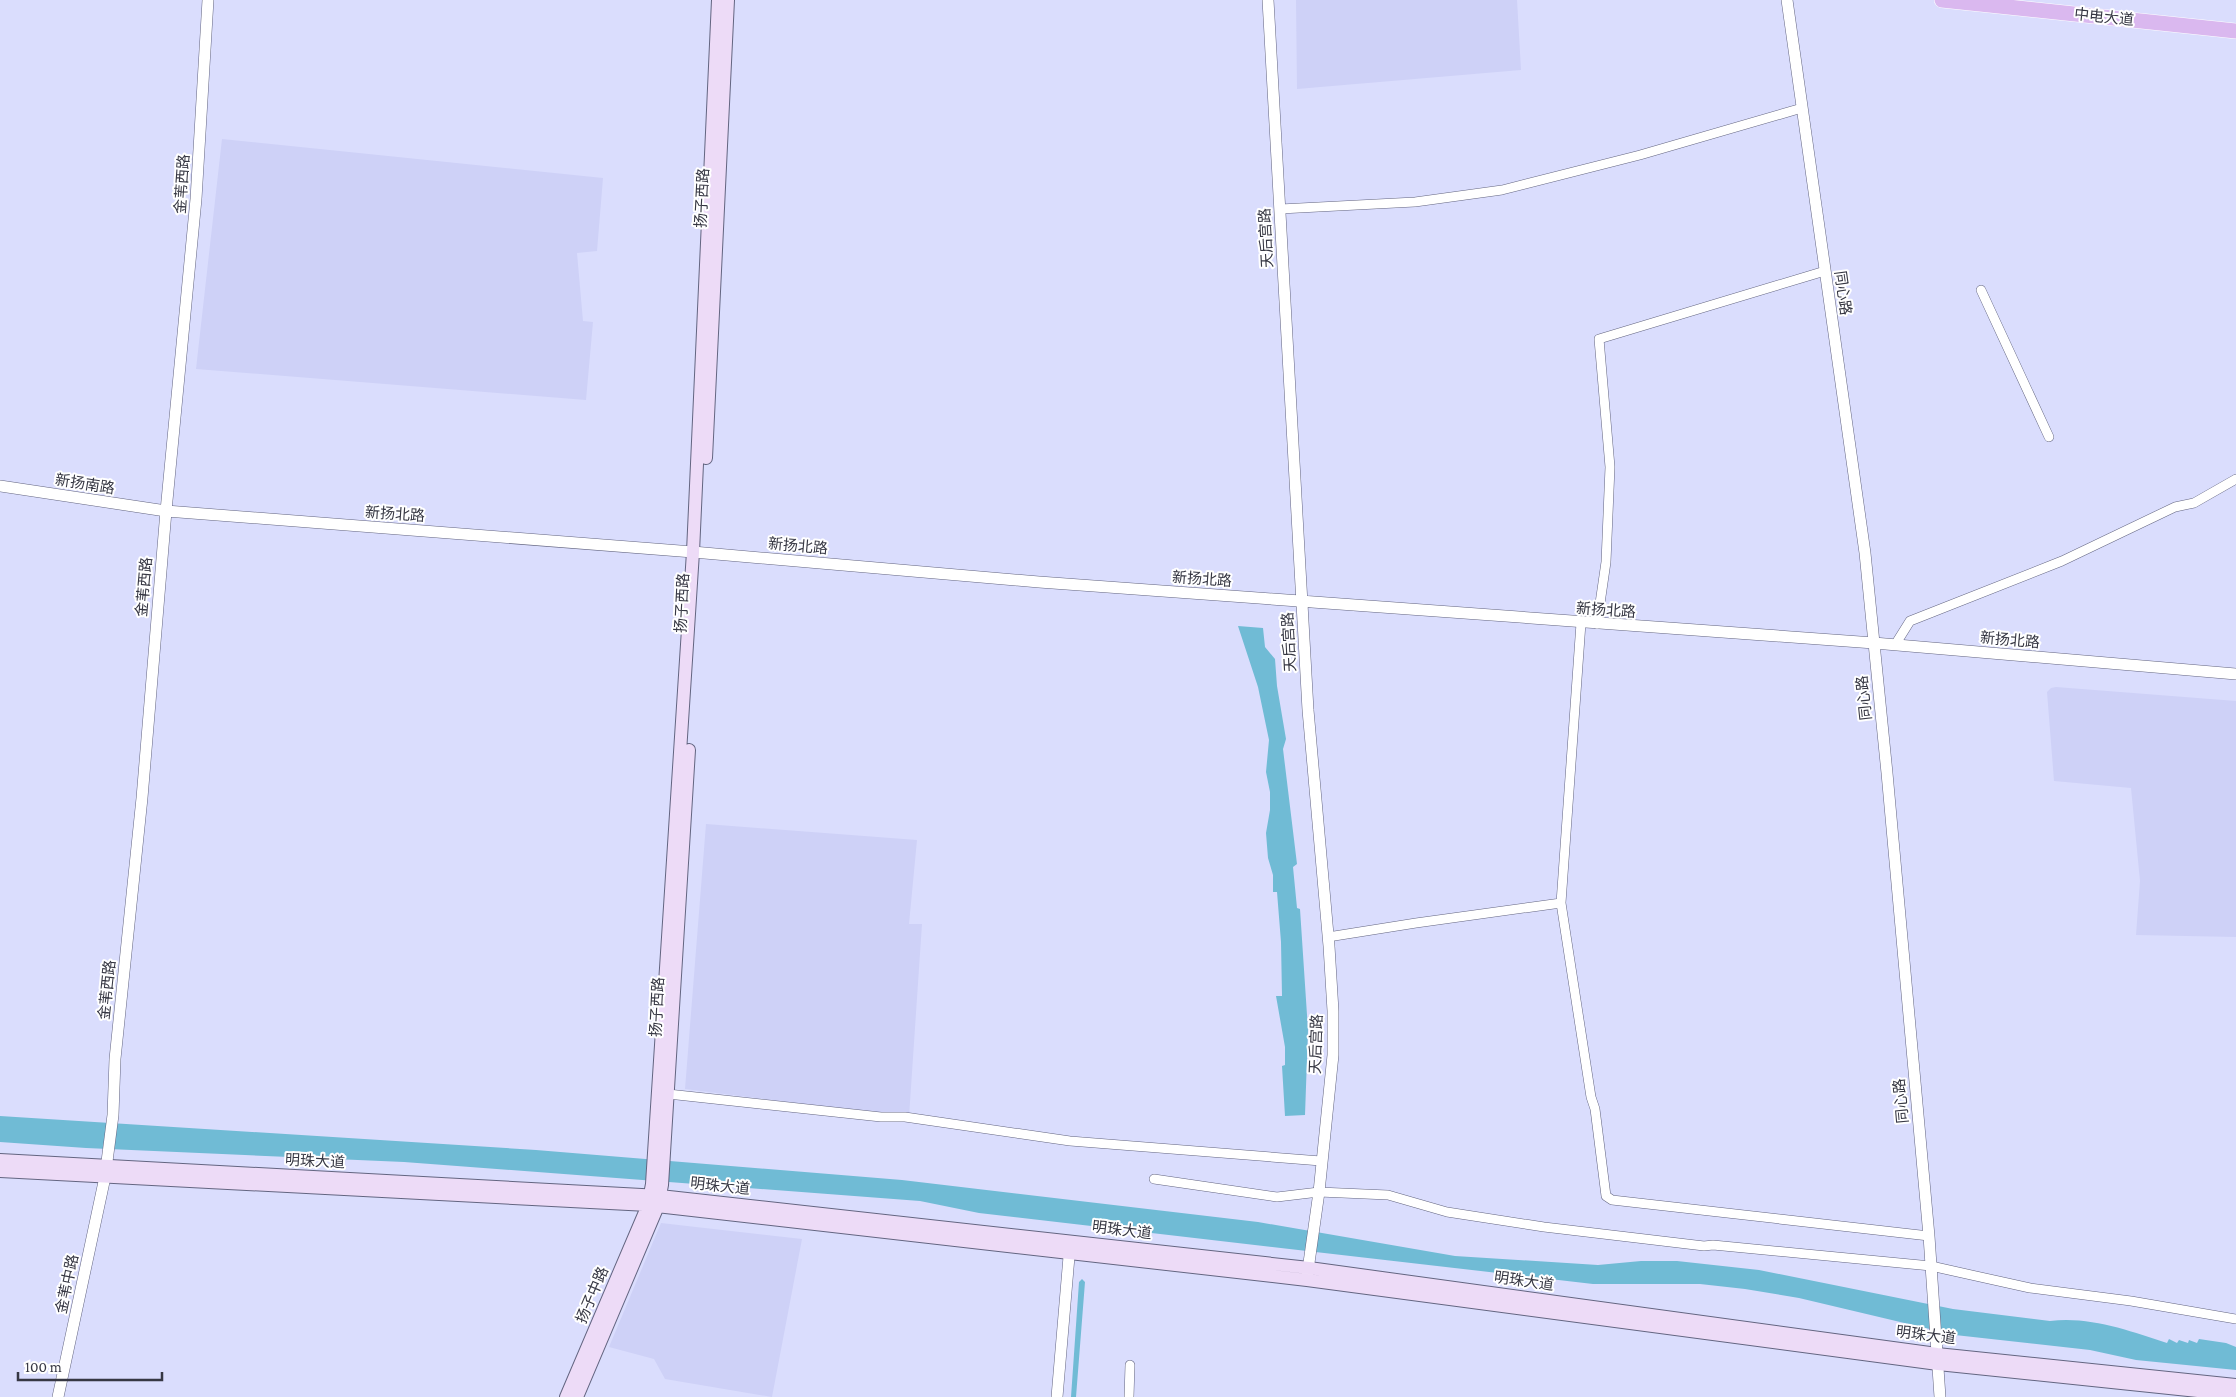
<svg xmlns="http://www.w3.org/2000/svg" width="2236" height="1397" font-family="'Crimson Pro','Noto Sans SC',serif">
  <rect width="100%" height="100%" fill="#daddfd"/>
  <path fill="#ced1f7" d="M 1296,0 L 1517,0 L 1521,70 L 1297,89 Z
    M 222,139 L 603,178 L 597,251 L 577,253 L 583,321 L 593,322 L 586,400 L 196,369 Z
    M 2056,687 L 2236,701 L 2236,937 L 2136,935 L 2140,881 L 2131,788 L 2054,781 L 2047,692 L 2051,688 Z
    M 706,824 L 917,840 L 909,924 L 922,924 L 909,1117 L 685,1089 Z
    M 661,1223 L 802,1239 L 772,1397 L 665,1379 L 654,1359 L 609,1347 Z"/>
  <path fill="#70bbd5" d="M 1238,626 L 1263,628 L 1265,647 L 1275,659 L 1277,686 L 1286,739 L 1283,749 L 1297,864 L 1293,867 L 1297,908 L 1300,909 L 1308,1030 L 1305,1115 L 1285,1116 L 1282,1066 L 1285,1065 L 1285,1047 L 1276,996 L 1282,996 L 1281,942 L 1277,892 L 1273,892 L 1273,875 L 1268,858 L 1266,833 L 1270,810 L 1270,792 L 1266,772 L 1269,740 L 1258,687 Z
    M 0,1116 L 536,1150 L 902,1180 L 1258,1222 L 1455,1256 L 1598,1265 L 1641,1261 L 1677,1261 L 1759,1270 L 1953,1309 L 2050,1321 C 2090,1316 2130,1331 2167,1343 L 2169,1339 L 2177,1343 L 2179,1340 L 2188,1343 L 2189,1340 L 2197,1343 L 2199,1339 L 2226,1343 L 2236,1347 L 2236,1370 L 2136,1360 L 2090,1350 L 1955,1335 L 1799,1298 L 1745,1289 L 1700,1284 L 1593,1284 L 979,1213 L 920,1201 L 404,1162 L 86,1148 L 0,1142 Z
    M 1082,1279 L 1085,1282 L 1076,1397 L 1071,1397 L 1079,1282 Z"/>
  <g fill="none" stroke-linecap="round" stroke-linejoin="round">
    <g stroke="#636580" stroke-width="10">
      <path id="minor" d="M 1280,209 L 1415,202 L 1502,190 L 1640,155 L 1802,108
        M 1981,290 L 2049,437
        M 1581,623 L 1561,903 L 1591,1097 L 1595,1109 L 1606,1196 L 1612,1200 L 1929,1236
        M 1597,624 L 1606,562 L 1610,467 L 1599,339 L 1825,271
        M 1895,645 L 1910,621 L 2062,561 L 2175,507 L 2194,503 L 2236,479
        M 1328,937 L 1416,923 L 1561,903
        M 668,1094 L 881,1117 L 905,1117 L 1070,1141 L 1321,1161
        M 1154,1179 L 1277,1197 L 1319,1192 L 1388,1195 L 1447,1212 L 1544,1227 L 1704,1246 L 1713,1245 L 1931,1266 L 2030,1288 L 2131,1301 L 2236,1319
        M 1129,1397 L 1130,1365"/>
    </g>
    <g stroke="#636580" stroke-width="12">
      <path id="tertiary" d="M 1268,0 L 1308,710 L 1329,946 L 1333,1011 L 1333,1055 L 1319,1192 L 1307,1277
        M 1787,0 L 1865,553 L 1887,773 L 1929,1236 L 1940,1397
        M 0,486 L 166,511 L 693,552 L 1039,582 L 1874,643 L 2236,674
        M 58,1397 L 105,1177 L 113,1115 L 115,1059 L 142,798 L 166,511 L 196,199 L 208,0
        M 1057,1397 L 1070,1245"/>
    </g>
    <g stroke="#636580" stroke-width="14">
      <path id="secondary" d="M 706,458 L 728,0
        M 0,1160 L 660,1196 L 1309,1268 L 1937,1354 L 2236,1385
        M 0,1171 L 648,1205 L 1307,1280 L 1938,1364 L 2236,1395
        M 566,1397 L 648,1205 L 652,1184 L 693,552 L 718,0
        M 577,1397 L 658,1206 L 662,1185 L 689,750"/>
    </g>
    <g stroke="#fff" stroke-width="16">
      <path id="primary" d="M 1942,0 L 2236,31"/>
    </g>
    <use href="#minor" stroke="#fff" stroke-width="9"/>
    <use href="#tertiary" stroke="#fff" stroke-width="11"/>
    <use href="#secondary" stroke="#eddbf7" stroke-width="12"/>
    <use href="#primary" stroke="#dab8ef" stroke-width="15"/>
  </g>
  <g text-anchor="middle" dominant-baseline="central" stroke-width="4" stroke-linejoin="round" paint-order="stroke">
    <g font-size="15" fill="#363743" stroke="#fff">
      <text transform="translate(2104 17) rotate(6)">中电大道</text>
      <text transform="translate(182 184) rotate(-86)">金苇西路</text>
      <text transform="translate(702 198) rotate(-87)">扬子西路</text>
      <text transform="translate(1266 238) rotate(-93)">天后宫路</text>
      <text transform="translate(1843 293) rotate(82)">同心路</text>
      <text transform="translate(85 484) rotate(9)">新扬南路</text>
      <text transform="translate(395 514) rotate(4)">新扬北路</text>
      <text transform="translate(798 546) rotate(5)">新扬北路</text>
      <text transform="translate(1202 579) rotate(4)">新扬北路</text>
      <text transform="translate(144 587) rotate(-85)">金苇西路</text>
      <text transform="translate(682 603) rotate(-87)">扬子西路</text>
      <text transform="translate(1606 610) rotate(4)">新扬北路</text>
      <text transform="translate(2010 640) rotate(5)">新扬北路</text>
      <text transform="translate(1289 642) rotate(-93)">天后宫路</text>
      <text transform="translate(1864 698) rotate(-96)">同心路</text>
      <text transform="translate(107 990) rotate(-84)">金苇西路</text>
      <text transform="translate(657 1007) rotate(-87)">扬子西路</text>
      <text transform="translate(1316 1044) rotate(-88)">天后宫路</text>
      <text transform="translate(1901 1101) rotate(-95)">同心路</text>
      <text transform="translate(315 1161) rotate(3)">明珠大道</text>
      <text transform="translate(720 1186) rotate(6)">明珠大道</text>
      <text transform="translate(1122 1230) rotate(7)">明珠大道</text>
      <text transform="translate(1524 1281) rotate(8)">明珠大道</text>
      <text transform="translate(67 1284) rotate(-78)">金苇中路</text>
      <text transform="translate(592 1295) rotate(-67)">扬子中路</text>
      <text transform="translate(1926 1335) rotate(7)">明珠大道</text>
    </g>
  </g>
  <path d="M18 1372v8h144v-8" fill="none" stroke="#363743" stroke-width="2.5"/>
  <text x="25" y="1372" font-size="15" fill="#363743" stroke="#ffffff" stroke-width="4" paint-order="stroke">100 m</text>
</svg>
